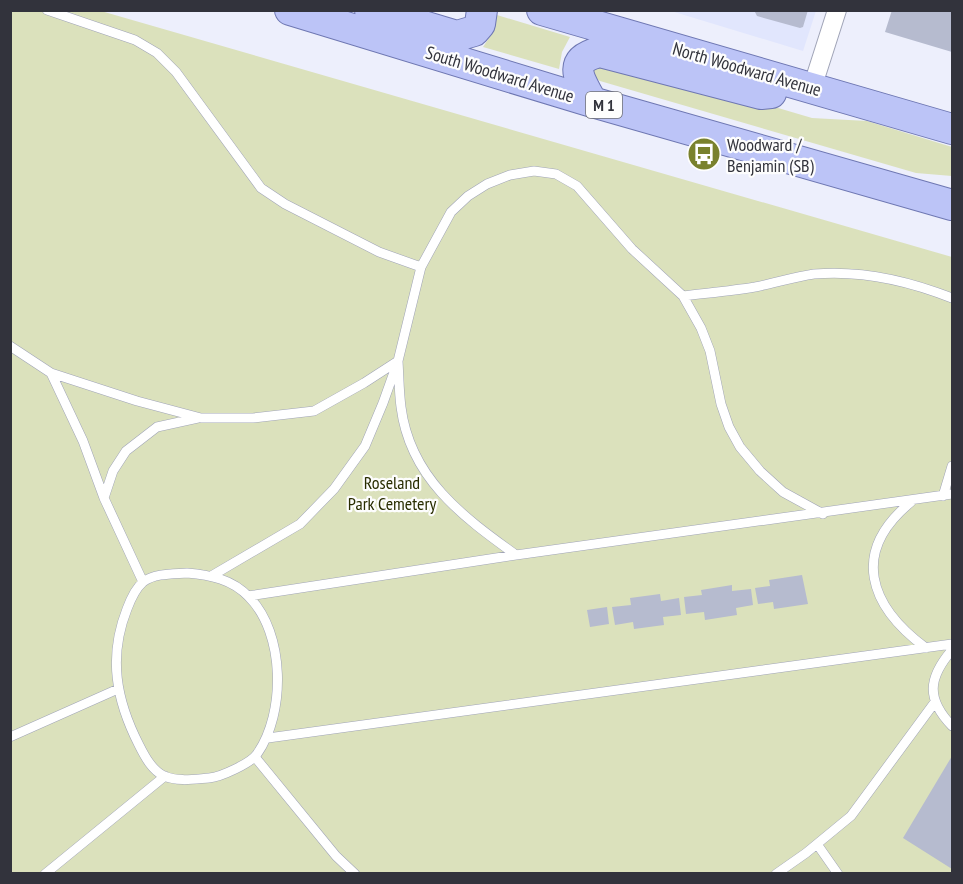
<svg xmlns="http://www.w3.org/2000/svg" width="963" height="884" font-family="'PT Sans Narrow',sans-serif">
  <rect width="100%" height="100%" fill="#edeffc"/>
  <path fill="#e1e6fd" d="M 671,11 L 816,11 L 803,51 Z"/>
  <path fill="#dbe1bc" d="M 10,11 L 101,11 L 952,257 L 952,873 L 11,873 Z
    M 497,15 L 570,37 L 562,52 L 559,69 L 483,47 L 493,32 Z
    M 598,58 L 607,58 L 812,118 L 867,121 L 952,147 L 952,176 L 916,173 L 600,81 L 591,75 Z"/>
  <path fill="#b6bbcf" d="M 754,10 L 808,10 L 803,27 L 800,28 L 757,16 Z
    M 892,10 L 952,11 L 952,52 L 885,32 Z
    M 802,575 L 808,604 L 774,609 L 773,602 L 758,604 L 755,588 L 770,586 L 769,580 Z
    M 732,585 L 732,591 L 751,589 L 753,605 L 736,608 L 737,615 L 705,620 L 704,612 L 686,614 L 684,597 L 702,595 L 701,590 Z
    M 660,594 L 661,601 L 679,598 L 681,615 L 663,617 L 664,625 L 634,629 L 633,622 L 615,625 L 612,607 L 631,605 L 630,598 Z
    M 607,607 L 609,624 L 590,627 L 587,610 Z
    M 952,756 L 952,869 L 903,838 Z"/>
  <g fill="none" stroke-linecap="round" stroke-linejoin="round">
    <g stroke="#a0a4b7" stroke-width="10">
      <path id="lane" d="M 47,10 L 135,40 L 157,53 L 176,72 L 261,188 L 285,204 L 379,252 L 421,267
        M 683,296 C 707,293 731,291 755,287 C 775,283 794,277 814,274 C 860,270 909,281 952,298
        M 10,346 L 51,373 L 137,401 L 201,418 L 253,418 L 314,411 L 364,383 L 398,361 C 399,377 399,392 401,407 C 410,478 462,516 516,555
        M 51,373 L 83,441 L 104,498 L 143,582
        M 943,496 L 952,466
        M 104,498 L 113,471 L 126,451 L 157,427 L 198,418
        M 911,502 C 850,552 869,606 926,648
        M 187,573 C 210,575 232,579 249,597 C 285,633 286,713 257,754 C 251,763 221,777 209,778 C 195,779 178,782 164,776 C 152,770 145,757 139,745 C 116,700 108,657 127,609 C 130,601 136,588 143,582 C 155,573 173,574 187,573 Z
        M 213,575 L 300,524 L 334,489 L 365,446 L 383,403 L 398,361 L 421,267 L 451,212 L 468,196 L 487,184 L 510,175 L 534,171 L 556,174 L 577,186 L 632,249 L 683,296 L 701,328 L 710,351 L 721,404 L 729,427 L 740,447 L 760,471 L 783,492 L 823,514
        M 248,596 L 516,555 L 952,494
        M 952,650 C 928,678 926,699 952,726
        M 10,737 L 118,689
        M 268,738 L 952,644
        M 255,757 L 336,856 L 355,874
        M 817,844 L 838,874
        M 45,874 L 165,776
        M 776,874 L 806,853 L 851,816 L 935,702"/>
    </g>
    <g stroke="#a0a4b7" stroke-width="20">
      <path id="street" d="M 812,88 L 837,10"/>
    </g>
    <g stroke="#6e77b2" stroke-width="32">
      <path id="primary" d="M 290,10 L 592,102 L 952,205
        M 370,10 L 457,36 L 474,31 L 480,24 L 482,10
        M 542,10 L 952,129
        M 592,102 C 580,80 565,60 600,52 L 761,94 L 771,93"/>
    </g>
    <use href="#lane" stroke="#fff" stroke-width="9"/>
    <use href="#street" stroke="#fff" stroke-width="18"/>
    <use href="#primary" stroke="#bcc4f7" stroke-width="30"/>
  </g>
  <defs>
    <g id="bus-disc" transform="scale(1.725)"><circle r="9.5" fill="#79812d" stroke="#fdfdfd"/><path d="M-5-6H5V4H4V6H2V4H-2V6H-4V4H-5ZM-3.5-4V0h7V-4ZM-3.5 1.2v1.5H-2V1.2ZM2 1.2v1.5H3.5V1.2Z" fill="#fff"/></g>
  </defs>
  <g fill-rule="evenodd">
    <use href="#bus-disc" x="704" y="154"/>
  </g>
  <g text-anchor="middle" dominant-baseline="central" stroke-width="4.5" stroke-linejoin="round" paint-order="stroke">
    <rect fill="#fdfdfd" stroke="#6f7076" stroke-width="1.5" x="586" y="92" width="36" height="26" rx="4.5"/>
    <g font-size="16" font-weight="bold" fill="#32333c">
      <text x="604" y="105">M 1</text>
    </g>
    <g font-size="18" fill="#32333c" stroke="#fdfdfd">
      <text transform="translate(747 69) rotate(16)">North Woodward Avenue</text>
      <text transform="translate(500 74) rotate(17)">South Woodward Avenue</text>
    </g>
    <g font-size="18" fill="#32333c" stroke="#fdfdfd" text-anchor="start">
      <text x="727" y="144">Woodward /<tspan x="727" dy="21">Benjamin (SB)</tspan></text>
    </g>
    <g font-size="18" fill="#292d00" stroke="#fdfdfd">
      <text x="392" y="482">Roseland<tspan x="392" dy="21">Park Cemetery</tspan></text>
    </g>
  </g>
  <rect width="963" height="884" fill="none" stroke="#32333c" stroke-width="24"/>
</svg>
